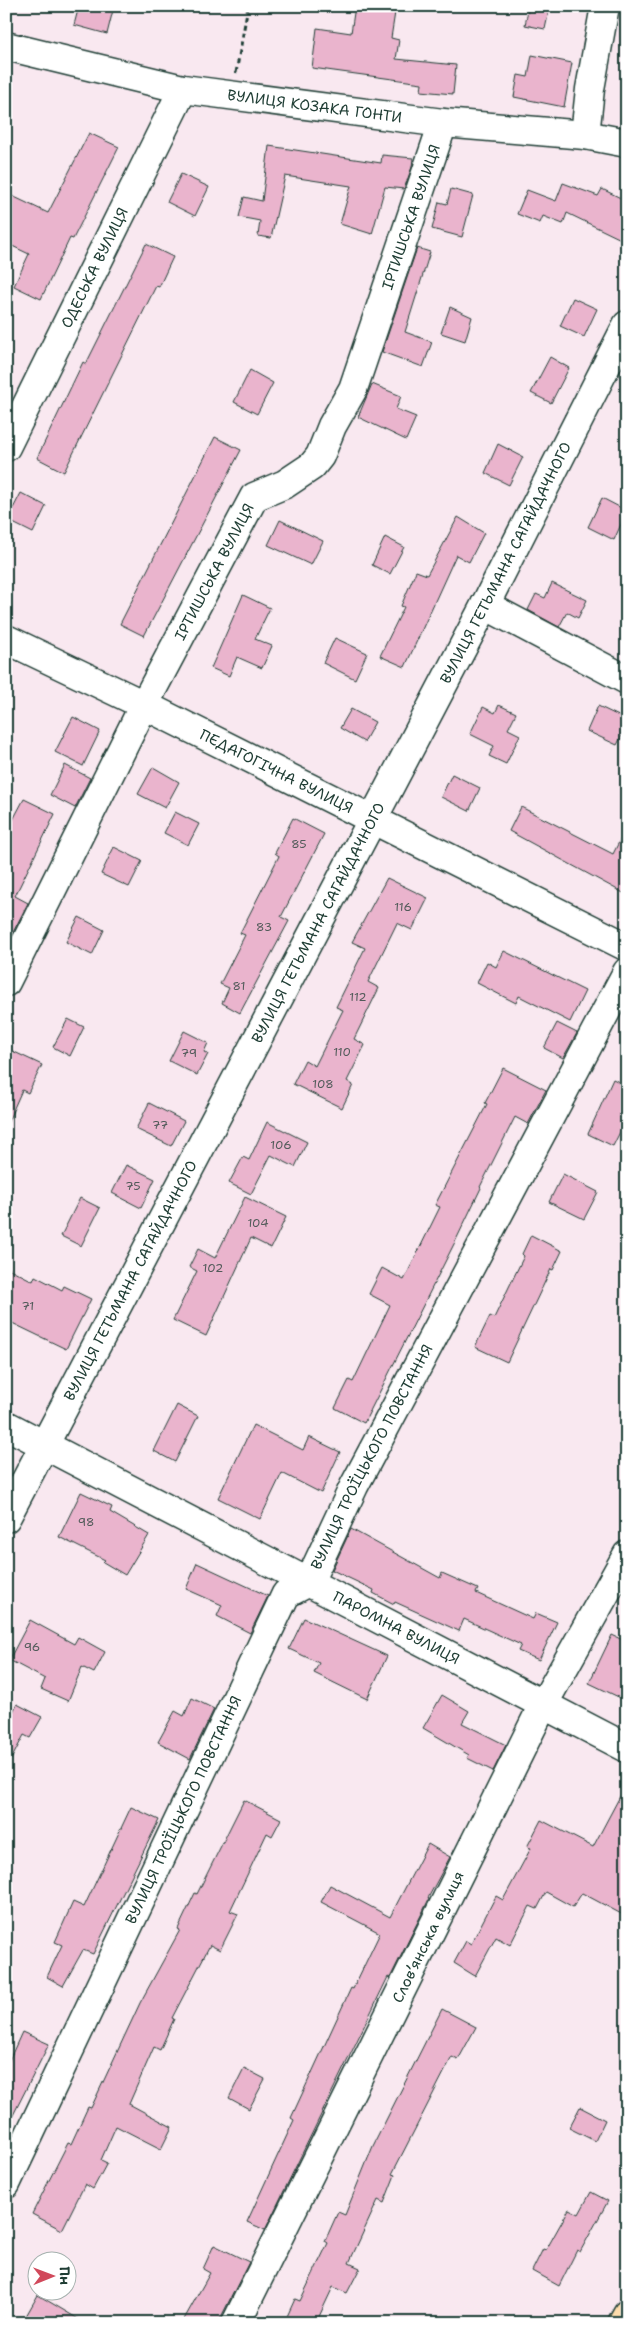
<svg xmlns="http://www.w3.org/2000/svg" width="633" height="2329" font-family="'Shantell Sans',sans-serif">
  <rect width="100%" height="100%" fill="#f9e8f0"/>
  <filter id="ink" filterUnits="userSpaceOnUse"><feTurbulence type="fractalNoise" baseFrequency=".02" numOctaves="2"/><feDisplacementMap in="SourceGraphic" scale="10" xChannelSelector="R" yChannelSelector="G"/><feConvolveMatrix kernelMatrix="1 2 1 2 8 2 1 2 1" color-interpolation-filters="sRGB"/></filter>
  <g filter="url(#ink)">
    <path fill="#eab4cd" stroke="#1f3d34" d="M 79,6 L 114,6 L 107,34 L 74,25 Z
      M 355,6 L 396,6 L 391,38 L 399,40 L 396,59 L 456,65 L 453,94 L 421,91 L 422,83 L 312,68 L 317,28 L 351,33 Z
      M 529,6 L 550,6 L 545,29 L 525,25 Z
      M 532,55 L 572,63 L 564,107 L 514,97 L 518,75 L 528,77 Z
      M 89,133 L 119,147 L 73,239 L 70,238 L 41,299 L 14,286 L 29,254 L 6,243 L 6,193 L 48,213 Z
      M 269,146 L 381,163 L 382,155 L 413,158 L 412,167 L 404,189 L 385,187 L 372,234 L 340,224 L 351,186 L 285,176 L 271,238 L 258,236 L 260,221 L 239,217 L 244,197 L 262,201 Z
      M 181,174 L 209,187 L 195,216 L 167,202 Z
      M 563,183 L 598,196 L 602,189 L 627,201 L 627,242 L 567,213 L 563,224 L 543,216 L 540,223 L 517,214 L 527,190 L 556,201 Z
      M 451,189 L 473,195 L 462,237 L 432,229 L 439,202 L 447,204 Z
      M 146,244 L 173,257 L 159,287 L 156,286 L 64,472 L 37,458 L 83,362 L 86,364 Z
      M 417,248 L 430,252 L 405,332 L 432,342 L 423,367 L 382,352 Z
      M 573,298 L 597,309 L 584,337 L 560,326 Z
      M 450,307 L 472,317 L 465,341 L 441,333 Z
      M 550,357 L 569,368 L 551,403 L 531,393 Z
      M 250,370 L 273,383 L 257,414 L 234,402 Z
      M 372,384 L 401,396 L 396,409 L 416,417 L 406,440 L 358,417 Z
      M 215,437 L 241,450 L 144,636 L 120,624 Z
      M 498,444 L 523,457 L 509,485 L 485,473 Z
      M 21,493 L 46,506 L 33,533 L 7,520 Z
      M 602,498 L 627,511 L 614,540 L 588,527 Z
      M 458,517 L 484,533 L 469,562 L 456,555 L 405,667 L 380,656 L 404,607 L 401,606 L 416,571 L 427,575 Z
      M 280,520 L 323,541 L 311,565 L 268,545 Z
      M 385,537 L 404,547 L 390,574 L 372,565 Z
      M 552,583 L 587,600 L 578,618 L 567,612 L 559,627 L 528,610 L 536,594 L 545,598 Z
      M 243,595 L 270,608 L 255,639 L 272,646 L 262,668 L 237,657 L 229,676 L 211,668 Z
      M 335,638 L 367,653 L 355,679 L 323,663 Z
      M 499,705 L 516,713 L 508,729 L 520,735 L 506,764 L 489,756 L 494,746 L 470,734 L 483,707 L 495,713 Z
      M 598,706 L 627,720 L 627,726 L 617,745 L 587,731 Z
      M 351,709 L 375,722 L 364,742 L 340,728 Z
      M 73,717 L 100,731 L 83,766 L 55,752 Z
      M 65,765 L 90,778 L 75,808 L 50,795 Z
      M 153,767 L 179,782 L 165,808 L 138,794 Z
      M 452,774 L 480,788 L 469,811 L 441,797 Z
      M 24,799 L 55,814 L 15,896 L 28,903 L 6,946 L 6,833 Z
      M 521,807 L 613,854 L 627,826 L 627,895 L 509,831 Z
      M 175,812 L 199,824 L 188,845 L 164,833 Z
      M 293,818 L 324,834 L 281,917 L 289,921 L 240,1013 L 222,1003 L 229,988 L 220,984 L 245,935 L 240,933 L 279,856 L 275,853 Z
      M 114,847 L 142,861 L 129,887 L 101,874 Z
      M 387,878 L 428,898 L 412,930 L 397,923 L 368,982 L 379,988 L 354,1039 L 365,1045 L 347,1081 L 353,1085 L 342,1108 L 293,1084 L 305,1060 L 315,1066 L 343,1010 L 336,1007 L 365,948 L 352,942 Z
      M 79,917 L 104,930 L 92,955 L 66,942 Z
      M 504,951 L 585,991 L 570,1022 L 519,996 L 516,1003 L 477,983 L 487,962 L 496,967 Z
      M 68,1019 L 84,1027 L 70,1056 L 53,1047 Z
      M 557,1023 L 577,1033 L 563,1058 L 544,1048 Z
      M 184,1031 L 208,1043 L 204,1052 L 208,1054 L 197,1075 L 169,1061 Z
      M 6,1048 L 42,1065 L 28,1093 L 22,1090 L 6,1126 Z
      M 503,1068 L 546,1090 L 528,1124 L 515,1117 L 480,1187 L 481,1188 L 456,1240 L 364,1423 L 335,1408 L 349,1380 L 353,1382 L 390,1305 L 369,1294 L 382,1268 L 404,1280 L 440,1207 L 435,1205 L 487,1104 L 485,1103 Z
      M 613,1079 L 627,1086 L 627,1109 L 620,1123 L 624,1124 L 613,1146 L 588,1134 Z
      M 149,1103 L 184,1121 L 171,1146 L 136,1129 Z
      M 267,1122 L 307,1142 L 295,1167 L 271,1155 L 251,1194 L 229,1183 L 243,1157 L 249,1160 Z
      M 126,1165 L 155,1179 L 141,1208 L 112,1193 Z
      M 563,1174 L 598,1192 L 584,1219 L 549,1202 Z
      M 245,1197 L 286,1217 L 271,1248 L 251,1238 L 206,1336 L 173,1320 L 197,1271 L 189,1267 L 198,1249 L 215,1258 Z
      M 80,1198 L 100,1208 L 81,1246 L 61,1236 Z
      M 531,1235 L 562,1251 L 553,1270 L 551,1269 L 507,1362 L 475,1347 L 490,1316 L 494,1318 L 524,1256 L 522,1254 Z
      M 6,1267 L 33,1281 L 35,1276 L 62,1290 L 64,1286 L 91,1299 L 66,1349 L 6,1320 Z
      M 177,1405 L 198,1416 L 175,1462 L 154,1451 Z
      M 253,1425 L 303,1450 L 309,1437 L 340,1452 L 321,1493 L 282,1473 L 260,1519 L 218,1498 Z
      M 81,1492 L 112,1507 L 110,1512 L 149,1535 L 125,1575 L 103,1562 L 105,1560 L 59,1537 Z
      M 351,1529 L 440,1578 L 442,1573 L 478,1589 L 476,1593 L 533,1619 L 536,1613 L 557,1622 L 539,1660 L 518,1651 L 521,1645 L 464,1619 L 459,1631 L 395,1602 L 394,1604 L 373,1593 L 374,1590 L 332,1570 Z
      M 197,1563 L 268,1596 L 250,1633 L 217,1616 L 222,1605 L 186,1589 Z
      M 304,1618 L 387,1656 L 367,1699 L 314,1673 L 319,1663 L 289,1649 Z
      M 30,1620 L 74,1644 L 78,1637 L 105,1652 L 94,1673 L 82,1667 L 68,1701 L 41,1689 L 45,1679 L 9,1660 Z
      M 612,1635 L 627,1642 L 627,1701 L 589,1683 Z
      M 442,1695 L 469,1711 L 462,1723 L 506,1745 L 493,1771 L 467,1758 L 469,1755 L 423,1728 Z
      M 192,1698 L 214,1709 L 190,1759 L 158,1742 L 175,1711 L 184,1716 Z
      M 17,1704 L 42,1717 L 30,1738 L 24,1735 L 6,1769 L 6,1725 Z
      M 627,1783 L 627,1917 L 582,1893 L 573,1907 L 546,1892 L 537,1909 L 530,1906 L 510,1945 L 496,1937 L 475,1976 L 454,1963 L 466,1941 L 471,1944 L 496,1896 L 503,1900 L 531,1848 L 527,1847 L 541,1820 L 593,1847 Z
      M 244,1800 L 281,1819 L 272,1836 L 267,1833 L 230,1911 L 238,1914 L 220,1950 L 210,1945 L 172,2018 L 174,2019 L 160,2050 L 154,2047 L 129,2104 L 172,2127 L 161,2149 L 116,2126 L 101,2160 L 107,2163 L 93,2189 L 85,2184 L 62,2230 L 32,2214 L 68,2143 L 71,2144 L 88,2107 L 91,2108 L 140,2003 L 180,1930 L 178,1929 L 195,1893 L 197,1894 Z
      M 131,1807 L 159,1820 L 93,1954 L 83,1950 L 63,1986 L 47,1977 L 62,1945 L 55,1942 L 73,1902 L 84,1907 Z
      M 428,1844 L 450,1857 L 428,1898 L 429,1899 L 390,1978 L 388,1977 L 265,2230 L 247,2222 L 294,2120 L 291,2118 L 351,1988 L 353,1989 L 380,1933 L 321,1902 L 330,1885 L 390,1917 Z
      M 442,2009 L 476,2027 L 458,2060 L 452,2057 L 392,2174 L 395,2175 L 384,2203 L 378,2200 L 349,2263 L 360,2268 L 347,2293 L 333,2287 L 316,2323 L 284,2323 L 295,2299 L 300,2301 L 328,2243 L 325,2241 L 338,2212 L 345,2215 L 373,2146 Z
      M 22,2032 L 49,2044 L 6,2129 L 6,2067 Z
      M 244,2068 L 265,2079 L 249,2109 L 229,2098 Z
      M 580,2107 L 605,2120 L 595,2141 L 569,2128 Z
      M 591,2192 L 608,2201 L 580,2252 L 577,2250 L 559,2286 L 532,2271 L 543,2249 L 546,2250 L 569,2209 L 579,2214 Z
      M 214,2245 L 249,2262 L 218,2323 L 182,2323 L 210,2273 L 203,2269 Z
      M 38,2295 L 85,2323 L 22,2323 Z"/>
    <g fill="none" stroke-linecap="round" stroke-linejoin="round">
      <g stroke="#1f3d34" stroke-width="31">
        <g id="minor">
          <path id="s1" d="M 6,46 L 183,89 L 443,123 L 585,135 L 627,143"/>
          <path d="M 585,135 L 590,89 L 605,6"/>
          <path id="s2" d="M 6,447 L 183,89"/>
          <path d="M 485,605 L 627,680"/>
          <path id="s3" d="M 6,639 L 144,705 L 627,947"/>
          <path id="s4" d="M 6,982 L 144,705 L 254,497 L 285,484 L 312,466 L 320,456 L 332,426 L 353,389 L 443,123"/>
          <path id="s5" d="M 6,1425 L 627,1748"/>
          <path id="s6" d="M 6,1518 L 485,605 L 627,325"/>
          <path id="s7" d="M 6,2184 L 286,1594 L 309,1582 L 354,1486 L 627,972"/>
          <path d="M 236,2323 L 543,1705 L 627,1555"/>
        </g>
      </g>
      <g stroke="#1f3d34" stroke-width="31">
        <path id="major" d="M 622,2323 L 627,2314"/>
      </g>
      <path stroke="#1f3d34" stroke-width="3" stroke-dasharray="5 4" stroke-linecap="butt" d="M 236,73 L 248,6"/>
      <use href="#minor" stroke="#fff" stroke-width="28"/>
      <use href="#major" stroke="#fddcac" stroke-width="28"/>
    </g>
  </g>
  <g text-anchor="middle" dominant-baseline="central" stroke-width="4.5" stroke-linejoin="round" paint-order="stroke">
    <g font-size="12" fill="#525b5a">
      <text x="299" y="844">85</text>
      <text x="403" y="907">116</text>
      <text x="264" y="927">83</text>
      <text x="239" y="986">81</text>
      <text x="358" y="997">112</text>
      <text x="342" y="1052">110</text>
      <text x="189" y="1053">79</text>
      <text x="323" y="1084">108</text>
      <text x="160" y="1125">77</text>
      <text x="281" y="1145">106</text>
      <text x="133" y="1186">75</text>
      <text x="258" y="1223">104</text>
      <text x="213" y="1268">102</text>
      <text x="28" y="1306">71</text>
      <text x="86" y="1522">98</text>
      <text x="32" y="1647">96</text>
    </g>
    <g font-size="15" fill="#1f3d34" stroke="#fff">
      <text stroke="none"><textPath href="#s1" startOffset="315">ВУЛИЦЯ КОЗАКА ГОНТИ</textPath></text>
      <text stroke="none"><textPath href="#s4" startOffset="880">ІРТИШСЬКА ВУЛИЦЯ</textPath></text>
      <text stroke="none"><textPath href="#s2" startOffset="200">ОДЕСЬКА ВУЛИЦЯ</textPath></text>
      <text stroke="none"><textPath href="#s6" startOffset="1078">ВУЛИЦЯ ГЕТЬМАНА САГАЙДАЧНОГО</textPath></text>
      <text stroke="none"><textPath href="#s4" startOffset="460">ІРТИШСЬКА ВУЛИЦЯ</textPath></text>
      <text stroke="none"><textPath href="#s3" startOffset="301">ПЕДАГОГІЧНА ВУЛИЦЯ</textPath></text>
      <text stroke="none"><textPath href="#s6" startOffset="672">ВУЛИЦЯ ГЕТЬМАНА САГАЙДАЧНОГО</textPath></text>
      <text stroke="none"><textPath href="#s6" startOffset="268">ВУЛИЦЯ ГЕТЬМАНА САГАЙДАЧНОГО</textPath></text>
      <text stroke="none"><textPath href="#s7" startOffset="819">ВУЛИЦЯ ТРОЇЦЬКОГО ПОВСТАННЯ</textPath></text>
      <text stroke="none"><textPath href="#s5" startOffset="440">ПАРОМНА ВУЛИЦЯ</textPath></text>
      <text stroke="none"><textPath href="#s7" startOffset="414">ВУЛИЦЯ ТРОЇЦЬКОГО ПОВСТАННЯ</textPath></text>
      <text transform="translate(428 1937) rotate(-64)">Словʼянська вулиця</text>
    </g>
  </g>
  <rect width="633" height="2329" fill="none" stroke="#fff" stroke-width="25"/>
  <rect x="12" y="12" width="608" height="2304" fill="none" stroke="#1f3d34" stroke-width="2" filter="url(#ink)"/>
  <g transform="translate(52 2276) rotate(89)"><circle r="24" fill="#ffffff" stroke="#a5b1ae"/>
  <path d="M0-4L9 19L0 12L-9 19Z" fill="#d1495b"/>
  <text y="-8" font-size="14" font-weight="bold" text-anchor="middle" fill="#1f3d34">Пн</text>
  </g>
</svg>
